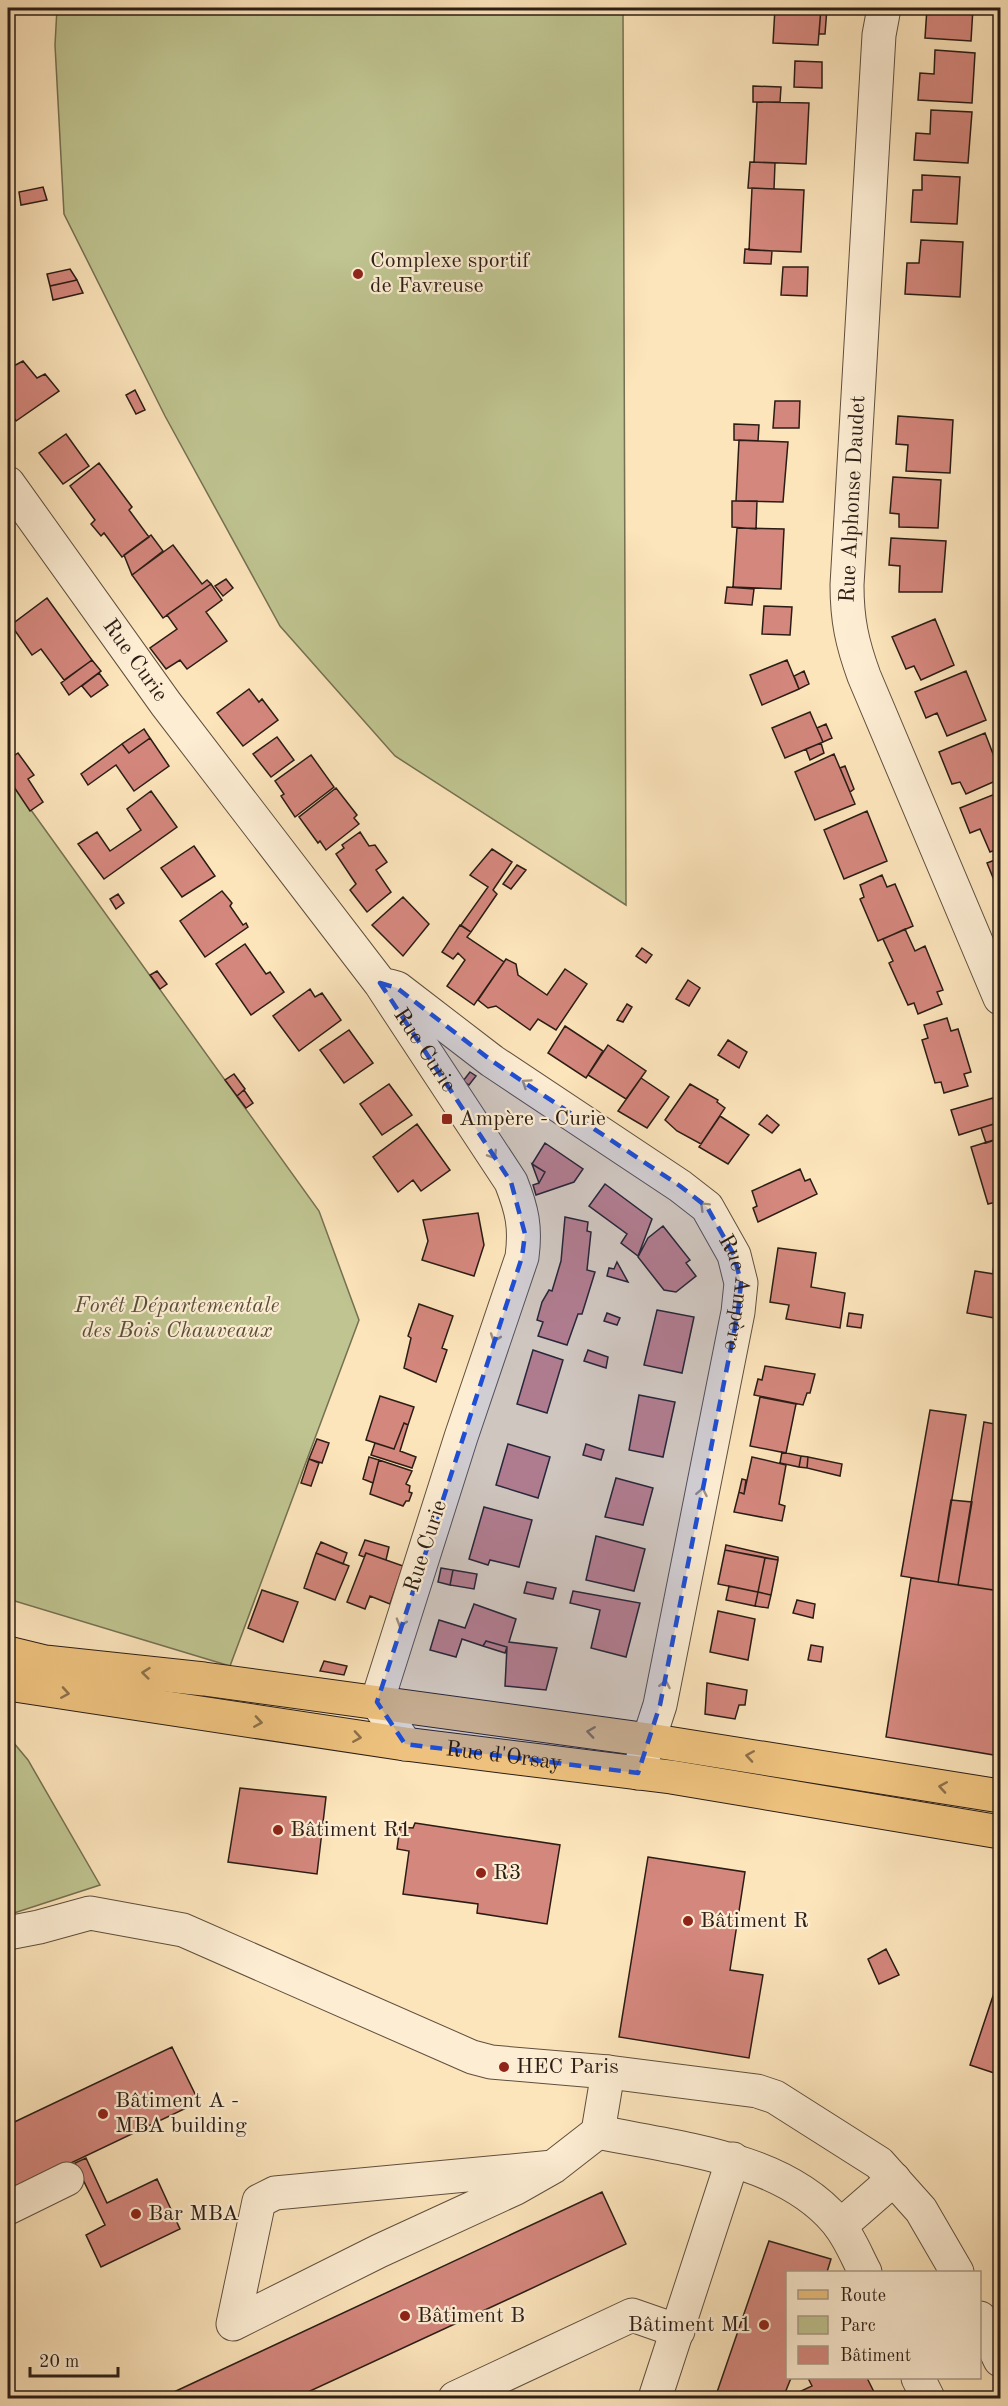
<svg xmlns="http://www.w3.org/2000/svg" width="1008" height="2406" font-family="'Old Standard TT',serif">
  <rect width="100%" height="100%" fill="#fce4bb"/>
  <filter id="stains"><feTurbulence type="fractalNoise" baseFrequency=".00333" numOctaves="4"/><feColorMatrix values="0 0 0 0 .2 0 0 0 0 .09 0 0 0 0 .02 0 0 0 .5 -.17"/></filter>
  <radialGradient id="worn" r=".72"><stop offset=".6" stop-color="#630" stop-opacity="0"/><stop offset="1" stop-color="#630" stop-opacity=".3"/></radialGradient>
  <path fill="#bfc490" stroke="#757052" stroke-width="1.5" d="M 57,8 L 623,8 L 626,905 L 395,756 L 280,626 L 165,416 L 64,214 L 55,45 Z
    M 8,778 L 319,1211 L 359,1320 L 230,1666 L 8,1599 Z
    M 8,1736 L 28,1760 L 100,1885 L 8,1915 Z"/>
  <path fill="#d4877d" stroke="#2b1d15" stroke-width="1.5" d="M 775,8 L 821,8 L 818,45 L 773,43 Z
    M 821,8 L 827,8 L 825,34 L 819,34 Z
    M 927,8 L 973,8 L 971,41 L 925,38 Z
    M 935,50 L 975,53 L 972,103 L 918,100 L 920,73 L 934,74 Z
    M 795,61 L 822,62 L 822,88 L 794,87 Z
    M 753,86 L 781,87 L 780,102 L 753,102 Z
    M 757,102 L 809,103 L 806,164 L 754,162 Z
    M 931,110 L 972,112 L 968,163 L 914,160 L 916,133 L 930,134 Z
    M 750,162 L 775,163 L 774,189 L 748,188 Z
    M 922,175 L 960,177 L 957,224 L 911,222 L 913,190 L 922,190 Z
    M 43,187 L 47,200 L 21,205 L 19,192 Z
    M 752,188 L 804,190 L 801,252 L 749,250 Z
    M 921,240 L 963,242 L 960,297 L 905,294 L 907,263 L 919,263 Z
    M 745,249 L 772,251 L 771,264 L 744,263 Z
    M 783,267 L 808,267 L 807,296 L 781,295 Z
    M 70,269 L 77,280 L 50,286 L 47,274 Z
    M 77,280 L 83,293 L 53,300 L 50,286 Z
    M 23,361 L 37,378 L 45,374 L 59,391 L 16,421 L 8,408 L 8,369 Z
    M 135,390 L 145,410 L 136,414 L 126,395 Z
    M 775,401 L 800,401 L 799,428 L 773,428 Z
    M 898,416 L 953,420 L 950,473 L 906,471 L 908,445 L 896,444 Z
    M 734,424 L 759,425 L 758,441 L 734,440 Z
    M 66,434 L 89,466 L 63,484 L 39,453 Z
    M 739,440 L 788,442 L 783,502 L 736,501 Z
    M 99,463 L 132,507 L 129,510 L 149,537 L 122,557 L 104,533 L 101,536 L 91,524 L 95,520 L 70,486 Z
    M 893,477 L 941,480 L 938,528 L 899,527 L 899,514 L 890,513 Z
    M 732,501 L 757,501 L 756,529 L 732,527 Z
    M 737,528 L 784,529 L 781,589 L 733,587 Z
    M 151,535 L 163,551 L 132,575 L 124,555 Z
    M 891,538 L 946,541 L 942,592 L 899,592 L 900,566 L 889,565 Z
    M 173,545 L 202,584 L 207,580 L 211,584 L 163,618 L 132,575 Z
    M 226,579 L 233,588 L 223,596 L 215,586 Z
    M 211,584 L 222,600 L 206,612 L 227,641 L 187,669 L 180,660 L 166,669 L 150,648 L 177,629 L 167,615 Z
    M 727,587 L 754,589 L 752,605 L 725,603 Z
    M 47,598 L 92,660 L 64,680 L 41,649 L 32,655 L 11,625 Z
    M 764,606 L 792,607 L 790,635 L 762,634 Z
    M 935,619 L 954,665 L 921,680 L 914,666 L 906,669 L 892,637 Z
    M 92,660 L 101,671 L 69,695 L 61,683 Z
    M 787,660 L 799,689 L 762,705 L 750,675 Z
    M 804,671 L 809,684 L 799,689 L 794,676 Z
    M 966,671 L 986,720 L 947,736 L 937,713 L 926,718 L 915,692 Z
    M 99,673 L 108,685 L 91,697 L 82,686 Z
    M 249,689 L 259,702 L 262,699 L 278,720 L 243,746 L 217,713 Z
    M 810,712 L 823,742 L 785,758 L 772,728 Z
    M 826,724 L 832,738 L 823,742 L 817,728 Z
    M 144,729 L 150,738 L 129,753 L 122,744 Z
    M 985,733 L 1000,772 L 1000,779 L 966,794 L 960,782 L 952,784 L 939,752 Z
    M 277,737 L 294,760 L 271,777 L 253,754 Z
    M 150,738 L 169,766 L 134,791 L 116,765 L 88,785 L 81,774 L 122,744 L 129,753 Z
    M 821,743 L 824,753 L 810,760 L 806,749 Z
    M 8,746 L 15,755 L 18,753 L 34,775 L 28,779 L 43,802 L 30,811 L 8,778 Z
    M 834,754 L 855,804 L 815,820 L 795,772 Z
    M 311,755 L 334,787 L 295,817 L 281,796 L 284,794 L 275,781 Z
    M 845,766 L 854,789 L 850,792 L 840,768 Z
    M 336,788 L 357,815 L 354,818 L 359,824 L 326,850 L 320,841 L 318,843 L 299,817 Z
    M 151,791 L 177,827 L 104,879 L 78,844 L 97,832 L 110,851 L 141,830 L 127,809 Z
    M 1000,792 L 1000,848 L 990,852 L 980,829 L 970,833 L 960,808 Z
    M 867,811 L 887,861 L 844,879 L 824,830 Z
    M 360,832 L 369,846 L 375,845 L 387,862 L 376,870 L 391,892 L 367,912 L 350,890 L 356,884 L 336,854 L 344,848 L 342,845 Z
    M 194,846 L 215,876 L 182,897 L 161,868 Z
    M 492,849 L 512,862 L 493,890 L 497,894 L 471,932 L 461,925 L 488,887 L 470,875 Z
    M 1000,858 L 1000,889 L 998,890 L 987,863 Z
    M 517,865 L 526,870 L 511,889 L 503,884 Z
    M 882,875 L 887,887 L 895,884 L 913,926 L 878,941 L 860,899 L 864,897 L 860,885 Z
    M 222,891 L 232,903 L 230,906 L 243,925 L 246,923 L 248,927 L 205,957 L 180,921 Z
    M 118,894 L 124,903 L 116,909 L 110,899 Z
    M 403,897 L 429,924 L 403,956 L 372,925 Z
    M 460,925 L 471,932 L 467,937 L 504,962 L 474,1005 L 447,986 L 465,960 L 458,953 L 453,959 L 442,952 Z
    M 905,929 L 915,951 L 925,946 L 943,990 L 937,992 L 942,1004 L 918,1014 L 914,1003 L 908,1005 L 889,963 L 893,961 L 883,939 Z
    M 245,944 L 266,974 L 270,972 L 284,992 L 251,1015 L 216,964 Z
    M 642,948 L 652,955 L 646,963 L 636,956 Z
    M 506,959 L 516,964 L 518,975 L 547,995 L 565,969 L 587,984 L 556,1030 L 538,1019 L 530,1030 L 496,1006 L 488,1008 L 478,1000 Z
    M 157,971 L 167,984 L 160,989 L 150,975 Z
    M 688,980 L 700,988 L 689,1006 L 676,999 Z
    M 310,989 L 315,997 L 322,993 L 341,1020 L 299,1051 L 273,1016 Z
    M 627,1004 L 632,1007 L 623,1022 L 617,1020 Z
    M 947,1018 L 951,1031 L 958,1029 L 971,1072 L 964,1074 L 968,1086 L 944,1093 L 941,1082 L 935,1083 L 922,1040 L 928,1038 L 924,1025 Z
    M 565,1026 L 603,1051 L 586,1078 L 548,1053 Z
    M 349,1030 L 373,1063 L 344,1083 L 320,1050 Z
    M 728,1040 L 747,1052 L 739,1068 L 718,1055 Z
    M 608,1045 L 646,1071 L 626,1099 L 588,1075 Z
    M 470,1072 L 476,1076 L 469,1085 L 463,1081 Z
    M 234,1074 L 245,1089 L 237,1096 L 225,1080 Z
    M 641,1078 L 669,1097 L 647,1128 L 618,1111 Z
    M 389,1084 L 412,1115 L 382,1135 L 360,1104 Z
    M 690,1084 L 718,1100 L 717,1102 L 725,1108 L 701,1144 L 677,1131 L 665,1120 Z
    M 244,1090 L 253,1103 L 246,1108 L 237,1096 Z
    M 993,1098 L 1000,1122 L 959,1135 L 951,1110 Z
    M 767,1115 L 779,1125 L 772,1133 L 759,1124 Z
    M 720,1116 L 749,1135 L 728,1164 L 699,1147 Z
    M 417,1124 L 450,1170 L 421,1191 L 413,1180 L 398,1192 L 373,1157 Z
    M 994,1124 L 998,1139 L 986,1143 L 981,1128 Z
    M 1000,1138 L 1000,1201 L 988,1204 L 971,1147 Z
    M 545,1143 L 583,1169 L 574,1182 L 536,1195 L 533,1185 L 539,1183 L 545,1172 L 532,1164 Z
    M 532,1164 L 545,1172 L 539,1183 Z
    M 800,1169 L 805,1181 L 810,1179 L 817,1194 L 758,1222 L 753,1208 L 757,1206 L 752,1191 Z
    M 605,1184 L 652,1219 L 638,1256 L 621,1243 L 627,1234 L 589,1206 Z
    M 478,1213 L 484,1245 L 474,1276 L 422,1260 L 428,1241 L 423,1220 Z
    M 565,1217 L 588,1222 L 587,1231 L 591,1232 L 587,1270 L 595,1272 L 582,1314 L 578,1314 L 567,1345 L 538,1336 L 543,1322 L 537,1320 L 542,1302 L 549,1290 L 552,1291 L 561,1261 Z
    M 663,1226 L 690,1260 L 686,1263 L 696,1276 L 676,1292 L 664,1290 L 638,1257 L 648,1238 Z
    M 778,1248 L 816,1253 L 811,1287 L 845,1293 L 840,1328 L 786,1319 L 789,1305 L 770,1302 Z
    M 617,1262 L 628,1282 L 607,1276 L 609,1268 L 614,1269 Z
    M 994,1263 L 1000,1264 L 1000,1275 L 993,1274 Z
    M 975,1271 L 1000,1275 L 1000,1319 L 967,1313 Z
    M 419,1304 L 453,1316 L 442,1348 L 447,1350 L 436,1382 L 404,1368 L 411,1338 L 408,1336 Z
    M 657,1310 L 694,1317 L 682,1373 L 644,1365 Z
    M 607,1313 L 620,1318 L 617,1325 L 604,1321 Z
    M 849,1313 L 863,1315 L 861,1328 L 847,1326 Z
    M 533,1350 L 563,1360 L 547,1413 L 517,1404 Z
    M 588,1350 L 608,1357 L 606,1368 L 584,1361 Z
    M 765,1366 L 815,1374 L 810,1393 L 807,1393 L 803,1405 L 754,1395 L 758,1379 L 762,1380 Z
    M 639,1395 L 675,1402 L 663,1457 L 629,1450 Z
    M 380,1396 L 414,1407 L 408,1425 L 404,1423 L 394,1449 L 366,1440 Z
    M 760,1397 L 796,1404 L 786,1453 L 750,1446 Z
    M 930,1410 L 966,1415 L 938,1582 L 901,1576 Z
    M 984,1422 L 1000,1425 L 1000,1591 L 958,1585 Z
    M 404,1423 L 408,1425 L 400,1451 L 416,1457 L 412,1468 L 371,1455 L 375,1443 L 394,1449 Z
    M 317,1439 L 329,1443 L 322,1463 L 309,1459 Z
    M 508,1444 L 550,1457 L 538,1498 L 496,1485 Z
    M 586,1444 L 604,1450 L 601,1460 L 583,1455 Z
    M 782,1452 L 801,1456 L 799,1467 L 780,1463 Z
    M 801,1456 L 808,1457 L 807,1468 L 799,1467 Z
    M 369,1457 L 379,1460 L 373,1483 L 363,1479 Z
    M 752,1457 L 786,1465 L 779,1504 L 785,1506 L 782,1521 L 734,1512 L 739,1492 L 744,1494 Z
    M 808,1457 L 842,1464 L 840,1476 L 807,1468 Z
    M 309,1459 L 319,1463 L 311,1486 L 301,1483 Z
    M 379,1460 L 412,1471 L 406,1484 L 410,1486 L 409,1492 L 412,1493 L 409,1501 L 406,1501 L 403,1506 L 370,1494 Z
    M 616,1478 L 653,1488 L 643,1525 L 605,1517 Z
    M 742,1479 L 746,1480 L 744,1494 L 739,1492 Z
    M 951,1500 L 972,1502 L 958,1585 L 938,1582 Z
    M 484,1507 L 532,1520 L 519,1567 L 490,1560 L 488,1565 L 469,1559 Z
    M 596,1536 L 645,1549 L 634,1591 L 586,1580 Z
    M 365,1540 L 389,1547 L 386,1560 L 366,1553 L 364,1557 L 359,1555 Z
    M 321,1542 L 347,1553 L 343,1564 L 316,1553 Z
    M 726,1545 L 778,1557 L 778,1560 L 725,1550 Z
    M 725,1550 L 765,1558 L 758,1592 L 718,1584 Z
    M 316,1553 L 349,1566 L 335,1600 L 304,1588 Z
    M 366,1553 L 403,1566 L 390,1604 L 370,1596 L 365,1609 L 347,1602 Z
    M 765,1558 L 778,1560 L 771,1595 L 758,1592 Z
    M 441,1568 L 453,1570 L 450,1585 L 438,1582 Z
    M 453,1570 L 477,1574 L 474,1589 L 450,1585 Z
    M 911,1578 L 1000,1591 L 1000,1756 L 886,1737 Z
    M 527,1582 L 556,1588 L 553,1599 L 524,1593 Z
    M 729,1586 L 758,1592 L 755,1606 L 726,1600 Z
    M 262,1590 L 298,1602 L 283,1642 L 248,1628 Z
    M 573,1591 L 640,1603 L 626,1657 L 591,1648 L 600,1610 L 570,1603 Z
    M 758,1592 L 771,1595 L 768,1608 L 755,1606 Z
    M 797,1600 L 815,1604 L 813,1618 L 793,1613 Z
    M 474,1604 L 516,1619 L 509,1642 L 557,1648 L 546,1690 L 505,1686 L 507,1647 L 486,1641 L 483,1646 L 462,1639 L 456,1657 L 430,1650 L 439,1620 L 465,1628 Z
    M 718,1611 L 755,1619 L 748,1660 L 710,1652 Z
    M 486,1641 L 507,1647 L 505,1653 L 483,1646 Z
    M 811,1645 L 823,1647 L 821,1662 L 808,1660 Z
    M 324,1661 L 347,1666 L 344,1675 L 320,1671 Z
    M 707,1683 L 747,1690 L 745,1705 L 739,1705 L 735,1719 L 705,1714 Z
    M 240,1788 L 326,1797 L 317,1874 L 228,1862 Z
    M 415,1823 L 560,1845 L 547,1924 L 477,1913 L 478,1904 L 403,1894 L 409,1851 L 397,1849 L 400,1827 L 413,1828 Z
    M 648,1857 L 745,1872 L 730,1970 L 763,1975 L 749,2058 L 619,2037 Z
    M 886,1949 L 899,1975 L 879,1984 L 868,1959 Z
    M 1000,1975 L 1000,2075 L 970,2065 Z
    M 172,2047 L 199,2102 L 8,2193 L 8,2125 Z
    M 86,2158 L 107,2203 L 157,2179 L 180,2229 L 101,2267 L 86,2235 L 105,2225 L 75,2163 Z
    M 602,2192 L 626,2244 L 526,2291 L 295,2398 L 161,2398 Z
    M 769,2241 L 831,2259 L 827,2272 L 788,2272 L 788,2378 L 791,2378 L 783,2398 L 715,2398 Z
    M 808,2378 L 867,2378 L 877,2398 L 805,2398 L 801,2391 L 812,2386 Z"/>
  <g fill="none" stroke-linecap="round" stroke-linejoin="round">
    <g stroke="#5f4f3e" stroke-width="35">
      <g id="minor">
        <path d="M 884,8 L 879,35 L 847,585 C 847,620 852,643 864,676 L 1000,998"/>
        <path id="s1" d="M 8,483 L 166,704 L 380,983 L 511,1182 C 522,1210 526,1227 522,1257 L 461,1437 L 377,1702 L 405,1744"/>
        <path id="s2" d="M 390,986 L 397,988 L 492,1061 L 680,1186 L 707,1207 L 734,1255 L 741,1283 L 738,1312 L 660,1705 L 638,1773"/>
        <path d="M 8,1933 L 39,1927 L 90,1913 L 183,1930 L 472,2057 L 491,2062 L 608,2072 L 598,2132 C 675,2148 782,2157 836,2221 C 849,2236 856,2255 865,2272"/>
        <path d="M 608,2072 L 757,2091 L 775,2097 L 879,2163 L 921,2210 L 957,2272"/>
        <path d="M 553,2167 L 275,2193 L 259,2201 L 233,2324 L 379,2251 L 516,2188 L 553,2167 L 598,2132"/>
        <path d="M 8,2208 L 67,2179"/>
        <path d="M 840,2226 L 894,2179"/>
        <path d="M 980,2318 L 1000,2360"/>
        <path d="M 918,2378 L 928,2398"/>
        <path d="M 455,2398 L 632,2315 L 678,2331"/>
        <path d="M 655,2398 L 733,2159"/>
      </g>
    </g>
    <g stroke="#2b1d15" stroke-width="35">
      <g id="major">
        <path d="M 8,1653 L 45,1662 L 204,1679 L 649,1740 L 1000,1796"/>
        <path id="s3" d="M 8,1684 L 405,1744 L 671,1777 L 1000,1832"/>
      </g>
    </g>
    <use href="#minor" stroke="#fdedd3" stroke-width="33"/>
    <use href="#major" stroke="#eec27e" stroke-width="33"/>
  </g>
  <defs><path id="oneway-chevron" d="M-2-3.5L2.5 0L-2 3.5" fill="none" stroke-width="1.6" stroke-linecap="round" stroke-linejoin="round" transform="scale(1.5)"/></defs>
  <g stroke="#9e8f7e">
    <use href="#oneway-chevron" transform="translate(526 1083) rotate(-146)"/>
    <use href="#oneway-chevron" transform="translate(493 1155) rotate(57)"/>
    <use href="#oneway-chevron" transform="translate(704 1206) rotate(-135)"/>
    <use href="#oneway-chevron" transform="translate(495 1338) rotate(109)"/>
    <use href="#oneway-chevron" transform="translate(702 1492) rotate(-79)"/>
    <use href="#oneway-chevron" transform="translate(401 1623) rotate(107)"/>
    <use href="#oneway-chevron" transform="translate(665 1684) rotate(-79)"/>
  </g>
  <g stroke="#8c704a">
    <use href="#oneway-chevron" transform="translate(146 1673) rotate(-174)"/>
    <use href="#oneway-chevron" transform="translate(65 1693) rotate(9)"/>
    <use href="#oneway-chevron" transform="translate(258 1722) rotate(9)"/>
    <use href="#oneway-chevron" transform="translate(591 1732) rotate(-172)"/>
    <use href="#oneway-chevron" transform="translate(357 1737) rotate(9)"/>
    <use href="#oneway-chevron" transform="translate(750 1756) rotate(-171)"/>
    <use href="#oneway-chevron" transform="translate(943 1787) rotate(-171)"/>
  </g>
  <path fill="#1d4ed8" fill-opacity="0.2" stroke="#1d4ed8" stroke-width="4.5" stroke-dasharray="12 8" stroke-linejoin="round" d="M 380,983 L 397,988 L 492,1061 L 680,1186 L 707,1207 L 734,1255 L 741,1283 L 738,1312 L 660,1705 L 638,1773 L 405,1744 L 377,1702 L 522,1257 L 525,1234 L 511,1182 Z"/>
  <g fill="#8f2418" stroke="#fdedd3" stroke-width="2">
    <circle cx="358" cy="274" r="6"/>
    <rect x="441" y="1113" width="12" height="12" rx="3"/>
    <circle cx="278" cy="1830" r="6"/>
    <circle cx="481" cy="1873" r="6"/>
    <circle cx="688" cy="1921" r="6"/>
    <circle cx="504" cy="2067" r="6"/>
    <circle cx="103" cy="2114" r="6"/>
    <circle cx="136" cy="2214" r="6"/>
    <circle cx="405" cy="2316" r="6"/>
    <circle cx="764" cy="2325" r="6"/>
  </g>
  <g text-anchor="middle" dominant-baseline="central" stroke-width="4.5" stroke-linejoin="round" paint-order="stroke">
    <g font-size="22" fill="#2b1d15" stroke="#fdedd3" text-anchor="start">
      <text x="370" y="261">Complexe sportif<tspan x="370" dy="25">de Favreuse</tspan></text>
      <text x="459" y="1119">Ampère - Curie</text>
      <text x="290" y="1830">Bâtiment R1</text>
      <text x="493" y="1873">R3</text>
      <text x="700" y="1921">Bâtiment R</text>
      <text x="516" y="2067">HEC Paris</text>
      <text x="115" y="2101">Bâtiment A -<tspan x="115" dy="25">MBA building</tspan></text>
      <text x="148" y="2214">Bar MBA</text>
      <text x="417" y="2316">Bâtiment B</text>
      <text x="752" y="2325" text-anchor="end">Bâtiment M1</text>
    </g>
    <g font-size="22" fill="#2b1d15" stroke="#fdedd3">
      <text transform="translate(853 499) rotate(-87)">Rue Alphonse Daudet</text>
      <text stroke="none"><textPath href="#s1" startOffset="218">Rue Curie</textPath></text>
      <text stroke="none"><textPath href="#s1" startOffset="704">Rue Curie</textPath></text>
      <text stroke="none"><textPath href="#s2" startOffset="480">Rue Ampère</textPath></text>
      <text transform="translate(426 1546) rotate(-72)">Rue Curie</text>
      <text stroke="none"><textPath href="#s3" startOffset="501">Rue d'Orsay</textPath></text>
    </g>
    <g font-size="22" font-style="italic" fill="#574f3a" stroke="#fdedd3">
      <text x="177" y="1306">Forêt Départementale<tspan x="177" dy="25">des Bois Chauveaux</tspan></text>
    </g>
  </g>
  <rect width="1008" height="2406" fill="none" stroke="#fce4bb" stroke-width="30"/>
  <rect x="9" y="9" width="990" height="2388" fill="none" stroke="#2b1d15" stroke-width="3"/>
  <rect x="15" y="15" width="978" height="2376" fill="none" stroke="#2b1d15" stroke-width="1.5"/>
  <rect x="786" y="2271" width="195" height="108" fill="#fdedd3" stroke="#a99a87" stroke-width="1.5"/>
  <rect x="798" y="2290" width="30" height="9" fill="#eec27e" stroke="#a99a87" stroke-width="1.5"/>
  <text x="840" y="2301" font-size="18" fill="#2b1d15">Route</text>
  <rect x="798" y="2316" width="30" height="18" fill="#bfc490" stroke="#a99a87" stroke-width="1.5"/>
  <text x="840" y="2331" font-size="18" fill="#2b1d15">Parc</text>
  <rect x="798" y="2346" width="30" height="18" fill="#d4877d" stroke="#a99a87" stroke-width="1.5"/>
  <text x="840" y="2361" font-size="18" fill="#2b1d15">Bâtiment</text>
  <path d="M30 2367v9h88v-9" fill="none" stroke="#2b1d15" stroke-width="3"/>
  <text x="39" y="2367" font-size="18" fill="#2b1d15" stroke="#fdedd3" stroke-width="4.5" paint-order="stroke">20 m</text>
  <rect width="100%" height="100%" filter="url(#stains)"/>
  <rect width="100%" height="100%" fill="url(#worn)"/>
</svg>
